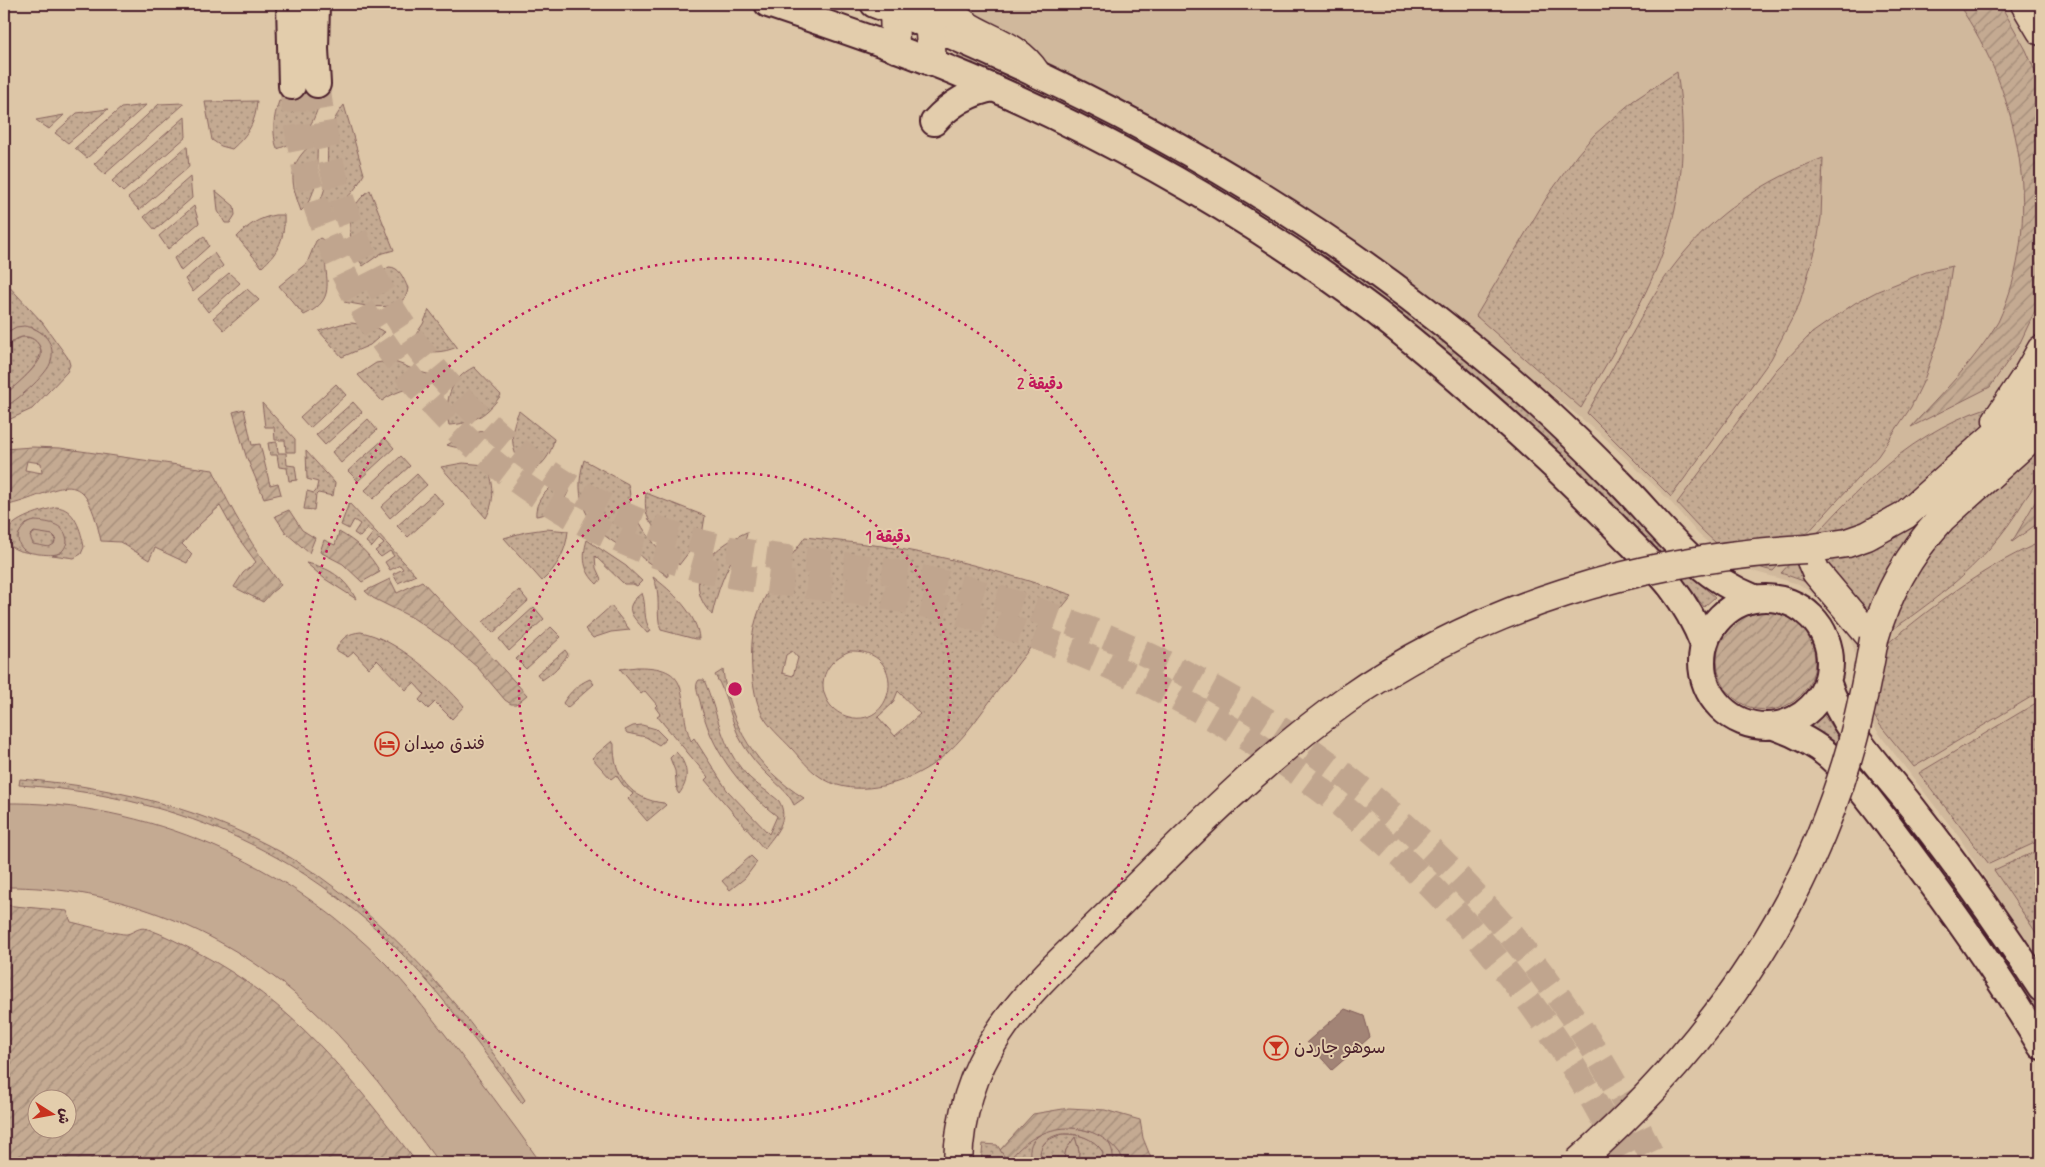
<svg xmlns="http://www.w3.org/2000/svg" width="2045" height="1167" font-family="Mynerve,'Playpen Sans Arabic',sans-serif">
  <defs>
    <pattern id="grass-dots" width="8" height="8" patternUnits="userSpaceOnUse" patternTransform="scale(1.25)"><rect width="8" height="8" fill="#c4aa92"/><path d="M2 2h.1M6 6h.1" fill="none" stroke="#a18a77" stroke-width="1.8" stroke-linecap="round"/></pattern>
    <pattern id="garden-furrows" width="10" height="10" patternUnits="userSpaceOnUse" patternTransform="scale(1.25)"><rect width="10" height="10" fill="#c4aa92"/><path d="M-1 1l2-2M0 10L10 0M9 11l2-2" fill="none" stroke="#a18a77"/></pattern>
  </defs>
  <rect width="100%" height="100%" fill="#ddc6a7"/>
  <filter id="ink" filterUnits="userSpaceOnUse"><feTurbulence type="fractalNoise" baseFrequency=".02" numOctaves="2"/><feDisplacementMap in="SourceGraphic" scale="10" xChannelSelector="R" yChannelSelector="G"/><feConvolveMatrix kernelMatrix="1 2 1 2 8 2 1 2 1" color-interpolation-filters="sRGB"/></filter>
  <g filter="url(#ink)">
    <path fill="#d0b89c" d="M 898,4 L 2041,4 L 2041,966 L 1959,837 L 1883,739 L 1867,716 L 1857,683 L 1854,649 L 1845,626 L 1829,606 L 1799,584 L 1756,572 L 1730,561 L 1698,534 L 1669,500 L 1603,436 L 1496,349 L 1377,257 Z"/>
    <path fill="url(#grass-dots)" stroke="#87645e" fill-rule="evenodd" d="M 960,49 L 1028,79 L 1216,179 L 1393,298 L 1503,388 L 1555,437 L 1606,486 L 1683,569 L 1715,597 L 1704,607 L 1665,557 L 1600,491 L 1549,442 L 1442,349 L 1022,87 L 957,58 Z
      M 1677,72 C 1688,141 1683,209 1654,274 C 1634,320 1606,364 1581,408 L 1476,316 L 1547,197 L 1577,155 L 1594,135 L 1633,101 Z
      M 257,101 C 256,122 248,135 232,149 L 221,146 L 212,140 L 205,102 Z
      M 279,101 L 319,103 C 314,126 300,142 277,149 C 272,132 273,118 279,101 Z
      M 183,103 L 183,105 L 105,174 L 94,164 L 159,104 Z
      M 146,105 L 87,158 L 75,148 L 121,108 Z
      M 344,105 L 364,174 C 354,193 342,207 320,210 L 318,207 C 322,197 326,187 327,177 C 329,145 323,132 344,105 Z
      M 108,109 L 68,143 L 55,133 L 77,113 Z
      M 64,115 L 49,129 L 36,120 Z
      M 185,117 L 186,137 L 123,192 L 112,181 Z
      M 319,133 C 314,161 323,190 301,211 C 294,191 287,173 301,155 C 307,147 315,143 319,133 Z
      M 187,146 L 189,167 L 139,210 L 128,198 Z
      M 1823,158 L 1821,218 L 1816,248 L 1799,305 L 1771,359 L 1671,497 L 1587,413 C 1603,384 1620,356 1636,327 C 1648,305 1660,283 1676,263 C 1714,213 1765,180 1823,158 Z
      M 190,177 L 192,198 L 155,230 L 144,217 Z
      M 370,190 L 394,250 L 380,254 L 363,266 C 346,242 343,209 370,190 Z
      M 216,191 L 234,206 L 235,215 L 230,223 L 225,223 L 218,211 Z
      M 194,206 L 199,223 L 168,249 L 159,236 Z
      M 275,215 L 284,215 C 285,237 279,252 262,267 L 237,237 C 248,225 259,218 275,215 Z
      M 204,236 L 209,246 L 181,271 L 174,258 Z
      M 320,238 L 327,242 C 327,249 325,255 325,262 C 328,287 332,302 304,315 L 279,286 L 307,263 L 316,241 Z
      M 214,253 L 223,266 L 193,292 L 185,279 Z
      M 1952,266 L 1943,325 L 1924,380 L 1911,407 L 1878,456 L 1773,571 C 1728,561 1707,536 1677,503 L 1776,370 L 1812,333 L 1855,303 L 1878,291 L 1926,272 Z
      M 389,267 C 400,267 403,278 408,288 C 406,316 361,305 344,302 L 368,280 Z
      M 229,273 L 240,283 L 208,312 L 198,299 Z
      M 4,281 L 42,322 L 68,358 L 70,365 L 67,372 L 32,409 L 4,422 L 4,407 L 9,405 L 45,371 L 45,335 L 32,327 L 9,331 L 4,334 Z
      M 247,289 L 259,300 L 224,330 L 213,318 Z
      M 429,310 L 457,347 C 443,353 428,354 414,347 L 412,340 L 423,324 Z
      M 352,323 L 374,327 L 385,332 L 370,345 L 342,357 L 319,331 L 341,324 Z
      M 22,337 C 29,337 35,338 39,345 C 48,361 15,386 4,395 L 4,350 L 12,342 Z
      M 388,361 C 405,363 414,373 434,375 L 435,376 C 418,389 398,388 382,401 L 358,375 L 376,363 Z
      M 474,367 L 501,395 C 488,414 473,424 449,425 C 444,400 450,379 474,367 Z
      M 336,384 L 346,395 L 310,428 L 300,417 Z
      M 2041,395 C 2041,419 2044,444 2041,468 C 2040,479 2030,492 2024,501 C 1983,571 1925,606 1861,652 L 1856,638 L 1809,583 L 1781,573 C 1845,504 1897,437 1989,407 C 2006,402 2024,399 2041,395 Z
      M 353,402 L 362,412 L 325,445 L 316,435 Z
      M 262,403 L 295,439 L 295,452 L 286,452 L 285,440 L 275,440 L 274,427 L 265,427 Z
      M 519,411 L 554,439 C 551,456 542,466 528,474 C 511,455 508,434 519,411 Z
      M 368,419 L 377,430 L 341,463 L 332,452 Z
      M 487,430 C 479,447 464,451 447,445 L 463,436 Z
      M 385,438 L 394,448 L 358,481 L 348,471 Z
      M 277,442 L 278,453 L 286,453 L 287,465 L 295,466 L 297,480 L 289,481 L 287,468 L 279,467 L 277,455 L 270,455 L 268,443 Z
      M 306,451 L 335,483 L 333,496 L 318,493 L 316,495 L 314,510 L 304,509 L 307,491 L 314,493 L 316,491 L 318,482 L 307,479 Z
      M 401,456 L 410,466 L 373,499 L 365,490 Z
      M 584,460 L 628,484 C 633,501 627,513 625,530 C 625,535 625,541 625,546 L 622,547 C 587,528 572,499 584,460 Z
      M 463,463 L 486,465 C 495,483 495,501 486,518 L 441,467 Z
      M 417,474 L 427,485 L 390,518 L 381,507 Z
      M 571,476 C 571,497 557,514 536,516 C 534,497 556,481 571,476 Z
      M 434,493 L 444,504 L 408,537 L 397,526 Z
      M 646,493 L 705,516 L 702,535 L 679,565 C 675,560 675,553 671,547 C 657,526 642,525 646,493 Z
      M 349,503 L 416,575 L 398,583 L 393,574 L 403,569 L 400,565 L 390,570 L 385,562 L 394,556 L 390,551 L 381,557 L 375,551 L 384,544 L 379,539 L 372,547 L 366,542 L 373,533 L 367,529 L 360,537 L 354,533 L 360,524 L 354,520 L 349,529 L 341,525 Z
      M 56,507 C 75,508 81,531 84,547 L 81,554 L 74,558 L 52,555 L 61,553 L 67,542 L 35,521 L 26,524 L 18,535 L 20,544 L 30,553 C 20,551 10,550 7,539 C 3,520 42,511 56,507 Z
      M 637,515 C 644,539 669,550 668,577 C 640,553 627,560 637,515 Z
      M 546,529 L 568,531 C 566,552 557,567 542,581 L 504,538 L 525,532 Z
      M 37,531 L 53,535 L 56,540 L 53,546 C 47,549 36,547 31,543 L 30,536 Z
      M 747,532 C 747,539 742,544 738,549 C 725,570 717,592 712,615 C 679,579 712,547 747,532 Z
      M 805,537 C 831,540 856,543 882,546 C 947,556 1010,574 1072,595 C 1048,625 1025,654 1002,685 C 978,716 957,753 920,772 C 891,788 848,797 819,776 C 809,769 801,759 792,749 C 782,738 767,726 761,712 C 751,691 750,655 753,633 C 759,596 784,567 805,537 ZM 792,651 L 798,658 L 793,676 L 782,673 L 786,655 ZM 850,651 C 909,649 895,729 849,717 C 841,715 833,710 828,702 C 815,680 829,659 850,651 ZM 898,691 L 920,714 L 895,736 L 878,717 L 893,703 Z
      M 587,540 L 626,566 L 642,581 L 637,586 L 633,584 L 624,584 L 595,556 L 596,568 L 601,579 L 597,584 C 583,571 582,557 587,540 Z
      M 2041,542 L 2041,691 L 1914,767 L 1880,725 L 1873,714 L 1862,664 C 1921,617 1971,572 2041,542 Z
      M 306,563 C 329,567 345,578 356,599 L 325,579 Z
      M 653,577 C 671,590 698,615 699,639 L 695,639 L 661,630 C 655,613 662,594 653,577 Z
      M 519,590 L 528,601 L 493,633 L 483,622 Z
      M 642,593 C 647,606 642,619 651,631 L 647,633 C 634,617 620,609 642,593 Z
      M 611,606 L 630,630 L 611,632 L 593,638 L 585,629 Z
      M 534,607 L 544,619 L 509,651 L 499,639 Z
      M 551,627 L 561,637 L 526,669 L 516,659 Z
      M 361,632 C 397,639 441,679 464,706 L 452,719 L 435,702 L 428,709 L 419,700 L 424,694 L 414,683 L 406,690 L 377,660 L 369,668 L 354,652 L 348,657 L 336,650 C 341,638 348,633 361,632 Z
      M 565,650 L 568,654 C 561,665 553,673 542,680 L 537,674 Z
      M 637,667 C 698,666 675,702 691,741 L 694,738 L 727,790 L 769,834 L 777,816 C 739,787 710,749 700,701 C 698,694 694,685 699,680 L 704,680 C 718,713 721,747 746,774 C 756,785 769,792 779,801 C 790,820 775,834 764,849 L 705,780 L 708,777 L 657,716 L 660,714 L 655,707 L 657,705 L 645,691 L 641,694 L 620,669 Z
      M 723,670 C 729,725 757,769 804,798 L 794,805 C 788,792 779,786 769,776 C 759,767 751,757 744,746 C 730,724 729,696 715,675 Z
      M 590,679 L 594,684 L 567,708 L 563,703 C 570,692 578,684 590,679 Z
      M 2041,700 L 2041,840 L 1989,864 L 1919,773 Z
      M 1823,714 L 1852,757 L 1920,836 L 2004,948 L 2041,1004 L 2041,1023 L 1823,736 L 1809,726 Z
      M 642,725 L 656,729 L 666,739 L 659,745 L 646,737 L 627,733 L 625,730 L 633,726 Z
      M 612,741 L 614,744 C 613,776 631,800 664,803 L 666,805 L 647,821 L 628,799 L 633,794 L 623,785 L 616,775 L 611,779 L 592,758 Z
      M 676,752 C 688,764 690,780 679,794 L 677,791 L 675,771 L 670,758 Z
      M 20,779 C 124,787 232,815 319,876 C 403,936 470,1015 525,1100 L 522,1103 C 485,1053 449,1003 406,958 C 300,848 170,795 19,785 Z
      M 2041,849 L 2041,940 L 1994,870 Z
      M 751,856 L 757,862 L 745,878 L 730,890 L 722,881 Z
      M 1043,1132 L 1038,1136 L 1031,1160 L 1032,1163 L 981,1163 L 983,1144 L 997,1145 L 1008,1161 L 1023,1143 Z
      M 1063,1134 C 1079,1134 1096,1138 1103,1153 L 1102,1163 L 1078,1163 L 1079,1151 L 1075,1137 L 1066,1150 L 1063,1163 L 1044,1163 C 1032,1147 1049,1138 1063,1134 Z
      M 1106,1140 L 1115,1147 L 1126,1163 L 1113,1163 L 1110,1145 Z"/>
    <path fill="#c4aa92" stroke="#87645e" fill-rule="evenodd" d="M 24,326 C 42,328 58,344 50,364 C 45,376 16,402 4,407 L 4,395 C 13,388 38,367 41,356 C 43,345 33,335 22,337 C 15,338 9,345 4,350 L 4,334 L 16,327 Z
      M 35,521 C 50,522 66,524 67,542 C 63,557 52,555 39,554 C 34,553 28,553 24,550 C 11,539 22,523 35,521 ZM 34,532 L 53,535 L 56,538 L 54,544 L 49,547 L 33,544 L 30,536 Z
      M 4,803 C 146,801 287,863 386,964 C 407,985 425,1010 444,1033 C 477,1076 510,1119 541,1163 L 439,1163 C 401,1112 359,1052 312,1009 C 229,931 118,886 4,887 Z
      M 1065,1127 C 1088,1130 1116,1133 1113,1163 L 1102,1163 L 1103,1153 C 1093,1131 1045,1124 1040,1153 L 1044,1163 L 1032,1163 C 1023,1138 1044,1130 1065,1127 Z
      M 1075,1137 L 1079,1151 L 1078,1163 L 1063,1163 L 1066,1150 Z"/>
    <path fill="url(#garden-furrows)" stroke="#87645e" fill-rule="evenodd" d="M 1958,4 L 2000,4 L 2026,50 L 2041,85 L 2041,298 L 2019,345 L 1990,387 L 1911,427 C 1941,394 1975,361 1998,322 C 2045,221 2021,94 1958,4 Z
      M 244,409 L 252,445 L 260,444 L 270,485 L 278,483 L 281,494 L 264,498 L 246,456 L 233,412 Z
      M 32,447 L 60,448 L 213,470 C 231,511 254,549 281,585 L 272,592 L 263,602 L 234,587 L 243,573 L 256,562 L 236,535 L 220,506 L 200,524 L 182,544 L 192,554 L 187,563 L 155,548 L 149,560 L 120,542 L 101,541 C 83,456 61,494 4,506 L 4,449 ZM 27,461 L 41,463 L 42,473 L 25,470 Z
      M 2041,492 L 2041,521 L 2012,542 Z
      M 289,510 L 302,530 L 315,538 L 309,553 L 286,533 L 275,516 Z
      M 339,532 C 357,542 370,554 380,572 L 362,582 L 343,564 L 320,552 L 324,540 L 335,545 Z
      M 390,579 L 397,593 L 422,581 L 527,695 L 516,704 L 511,704 L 505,700 L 478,668 L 447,641 L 413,618 L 373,598 L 365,591 Z
      M1717 661a49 49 0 1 1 98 0a49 49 0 1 1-98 0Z
      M 4,905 L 67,911 L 71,922 C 81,924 119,935 127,934 C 135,932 139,926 148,929 C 165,935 181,944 197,952 C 292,1001 353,1079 417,1163 L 4,1163 ZM 38,1100 L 68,1100 L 68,1130 L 38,1130 Z
      M 1069,1108 L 1105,1110 L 1140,1120 L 1143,1138 L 1153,1163 L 1126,1163 C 1098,1115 1039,1118 1008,1162 L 1000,1150 L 1033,1114 Z"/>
    <path fill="#a28476" stroke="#7f5c58" d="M 1345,1009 L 1364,1016 L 1370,1037 L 1332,1070 L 1307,1042 Z"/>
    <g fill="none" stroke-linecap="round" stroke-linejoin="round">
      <path stroke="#c0a58e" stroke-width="26" stroke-dasharray="26 13" stroke-linecap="butt" d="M 317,84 C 322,123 329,163 342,201 C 396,364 533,497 700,542 C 757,557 815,560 873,569 C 943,580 1011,600 1077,625 C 1327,719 1544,919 1655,1163
        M 292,86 C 295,114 299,141 305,168 C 353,357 502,512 690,566 C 749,583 810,584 871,594 C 955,608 1038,634 1116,669 C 1290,745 1441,872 1548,1028 C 1578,1071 1603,1117 1627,1163"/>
      <g stroke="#4a1f2b" stroke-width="30">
        <path id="minor" d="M 290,4 L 292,86
          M 316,4 L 315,49 L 317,84
          M 768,4 C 845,30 922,56 996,89 C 1130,149 1259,223 1376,312 C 1439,361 1498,414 1556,468 C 1580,491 1603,514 1626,538 C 1661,573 1686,598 1704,645
          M 874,4 C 921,21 967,42 1013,63 C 1184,141 1346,240 1490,362 C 1536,400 1579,441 1620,483 C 1664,528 1694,574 1754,598
          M 934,122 C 951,103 970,92 994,88
          M1702 662a64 64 0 1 1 128 0a64 64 0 1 1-128 0Z
          M 1827,681 C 1845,736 1884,770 1918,815 C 1962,871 2002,929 2041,988
          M 1774,726 C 1794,733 1814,743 1830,757 C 1859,783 1884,820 1908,851 C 1955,914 2001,978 2041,1046"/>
      </g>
      <g stroke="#4a1f2b" stroke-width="31">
        <path id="major" d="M 894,4 L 895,48
          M 928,4 L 932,62
          M 946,4 C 965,39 1012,35 1036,73
          M 2025,4 L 2041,31
          M 2041,394 L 1905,515 L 1867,536 L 1847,543 L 1806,549 L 1816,572 L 1869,635 L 1874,639 C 1887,592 1909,554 1942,518 L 2041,429
          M 1997,420 L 2027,375 L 2041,350"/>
      </g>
      <use href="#minor" stroke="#e3cdac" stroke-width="26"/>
      <use href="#major" stroke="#e3cdac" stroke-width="28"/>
      <g stroke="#4a1f2b" stroke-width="31" stroke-linecap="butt">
        <path id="major-bridge" d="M 958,1163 C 961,1044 1035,987 1113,910 C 1186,837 1261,761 1345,701 C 1479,606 1642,558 1806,549
          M 1577,1163 C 1702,1053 1799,922 1847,761 C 1859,721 1867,680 1874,639"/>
      </g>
      <use href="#major-bridge" stroke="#e3cdac" stroke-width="28"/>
    </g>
  </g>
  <g fill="none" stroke="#c2185b" stroke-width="2.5" stroke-dasharray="2.5 5">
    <circle cx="735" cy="689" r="216"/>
    <circle cx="735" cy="689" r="431"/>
  </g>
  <defs>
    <g id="hotel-ring" transform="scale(1.25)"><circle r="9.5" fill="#e3cdac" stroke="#c8321e" stroke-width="1.5"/><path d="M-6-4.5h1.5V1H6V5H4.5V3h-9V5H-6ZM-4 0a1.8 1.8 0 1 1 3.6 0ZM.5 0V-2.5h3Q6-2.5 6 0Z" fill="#c8321e"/></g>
    <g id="bar-ring" transform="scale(1.25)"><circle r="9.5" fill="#e3cdac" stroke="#c8321e" stroke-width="1.5"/><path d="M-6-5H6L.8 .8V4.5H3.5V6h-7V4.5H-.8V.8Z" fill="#c8321e"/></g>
  </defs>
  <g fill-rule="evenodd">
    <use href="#hotel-ring" x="387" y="744"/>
    <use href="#bar-ring" x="1276" y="1048"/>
  </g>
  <g text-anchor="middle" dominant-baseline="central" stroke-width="4" stroke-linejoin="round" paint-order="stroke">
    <g font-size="18" fill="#4a1f2b" stroke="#e3cdac" text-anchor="start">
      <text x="404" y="744">فندق ميدان</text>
      <text x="1294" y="1048">سوهو جاردن</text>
    </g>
  </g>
  <circle cx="735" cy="689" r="8" fill="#c2185b" stroke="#e3cdac" stroke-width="2.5"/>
  <g font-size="15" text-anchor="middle" font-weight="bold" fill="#c2185b" stroke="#e3cdac" stroke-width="4" stroke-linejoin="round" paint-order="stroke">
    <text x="1040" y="389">2 دقيقة</text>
    <text x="888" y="542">1 دقيقة</text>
  </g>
  <rect width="2045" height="1167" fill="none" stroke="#e3cdac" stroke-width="20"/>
  <rect x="10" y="10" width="2025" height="1147" fill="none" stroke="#4a1f2b" stroke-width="2" filter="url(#ink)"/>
  <g transform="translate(52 1114) rotate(101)"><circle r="24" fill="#e3cdac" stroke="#a68778"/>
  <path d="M0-4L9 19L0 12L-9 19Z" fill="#c8321e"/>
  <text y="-8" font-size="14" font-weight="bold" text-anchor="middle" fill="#4a1f2b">ش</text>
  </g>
</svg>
